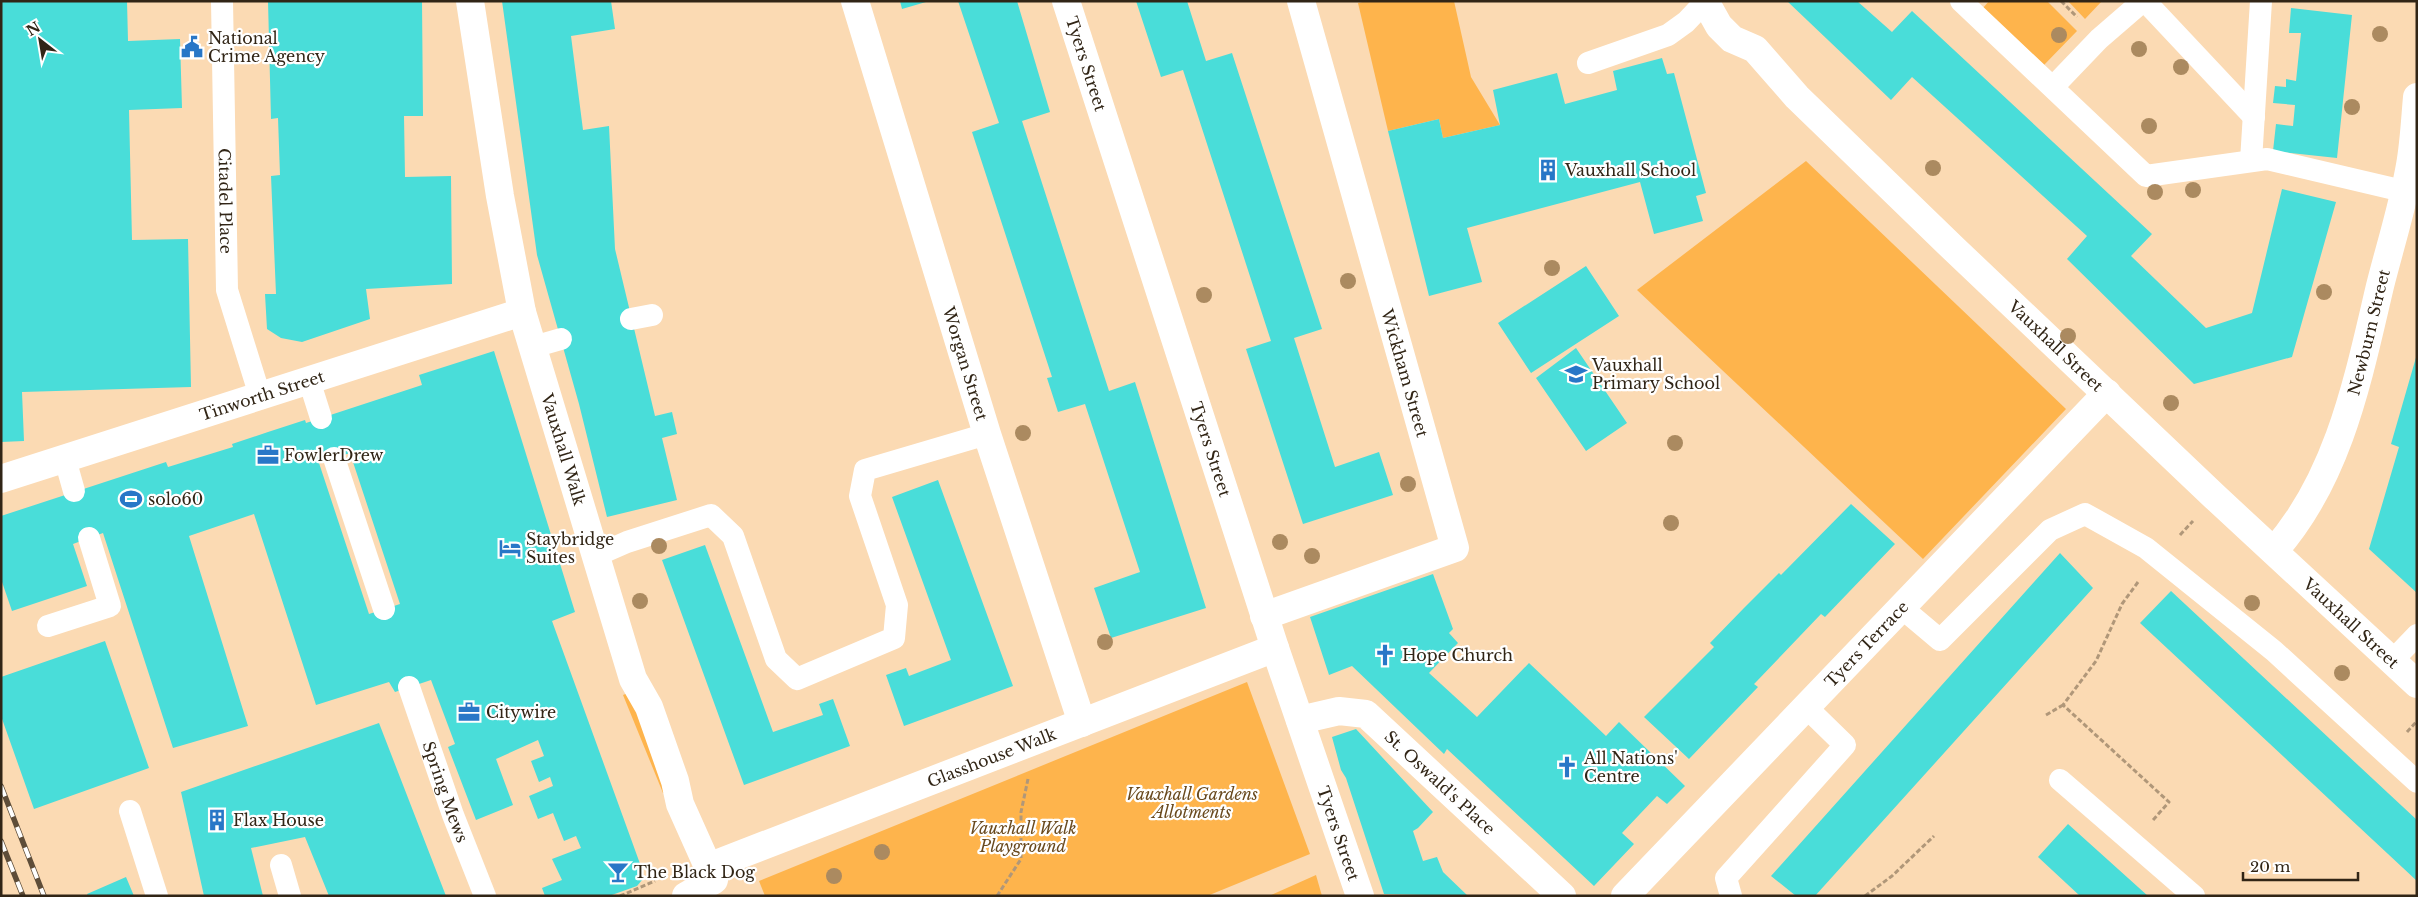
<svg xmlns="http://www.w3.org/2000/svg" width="2418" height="897" font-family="'Libre Baskerville',serif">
  <rect width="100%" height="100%" fill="#fbdab3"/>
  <path fill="#feb44c" d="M 1367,1 L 1454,1 L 1471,77 L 1500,125 L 1443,138 L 1439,119 L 1388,131 L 1358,3 Z
    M 1989,1 L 2047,1 L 2077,31 L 2044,65 L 1983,8 Z
    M 2068,1 L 2102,1 L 2085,19 Z
    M 1806,161 L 2066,409 L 1923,559 L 1637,290 Z
    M 1247,682 L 1310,854 L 1207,896 L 765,896 L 759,881 Z
    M 633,691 L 673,790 L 663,793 L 623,695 Z
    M 1316,875 L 1322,896 L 1269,896 Z"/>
  <path fill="#49ddd9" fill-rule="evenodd" d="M 1,1 L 127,1 L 128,41 L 180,39 L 182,108 L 129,110 L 132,240 L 188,239 L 191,387 L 22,392 L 24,441 L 1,442 Z
    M 268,1 L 422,1 L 423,116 L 404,116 L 405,177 L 451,176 L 452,284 L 366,289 L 370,319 L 302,342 L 281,338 L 267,329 L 265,294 L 276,294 L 271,176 L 280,175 L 278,118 L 271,119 Z
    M 502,1 L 611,1 L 615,29 L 571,36 L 583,130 L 609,126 L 615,249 L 655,416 L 672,412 L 677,434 L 662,438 L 677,500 L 607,517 L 579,404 L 537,255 Z
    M 900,1 L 926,1 L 926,2 L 902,9 Z
    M 958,1 L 1017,1 L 1050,112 L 1022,121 L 1109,391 L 1135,382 L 1206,608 L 1111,638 L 1094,588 L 1140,572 L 1085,404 L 1058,412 L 1047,378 L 1052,377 L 972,132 L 999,123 Z
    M 1136,1 L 1187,1 L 1206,61 L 1232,53 L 1322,329 L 1294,338 L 1335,467 L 1379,452 L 1393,495 L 1303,524 L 1246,349 L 1271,341 L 1183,70 L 1161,77 Z
    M 1787,1 L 1857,1 L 1892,32 L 1912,11 L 2152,234 L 2131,256 L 2206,328 L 2252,313 L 2282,189 L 2336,202 L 2292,357 L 2194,384 L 2067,259 L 2087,236 L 1912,77 L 1891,100 Z
    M 2291,8 L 2352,15 L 2337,158 L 2273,151 L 2276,124 L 2293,126 L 2295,105 L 2273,103 L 2275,86 L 2286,87 L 2286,79 L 2296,81 L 2301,33 L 2289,33 Z
    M 1662,58 L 1667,74 L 1674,73 L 1706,193 L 1696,196 L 1703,221 L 1654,234 L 1640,182 L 1467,228 L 1482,282 L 1429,296 L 1388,131 L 1439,119 L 1443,138 L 1500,125 L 1493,90 L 1557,73 L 1565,104 L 1617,90 L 1613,71 Z
    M 1586,266 L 1619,316 L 1531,373 L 1498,323 Z
    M 1576,348 L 1627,423 L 1586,451 L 1536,378 Z
    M 494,351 L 575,612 L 552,621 L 643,872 L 642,880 L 637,886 L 609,896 L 545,896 L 542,888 L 562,880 L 552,859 L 581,848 L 576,836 L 564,841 L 553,813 L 538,819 L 529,796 L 553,786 L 550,777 L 539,782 L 531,761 L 544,756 L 538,740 L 496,759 L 513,805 L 476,820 L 448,747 L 455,744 L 431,680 L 395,692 L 389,682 L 316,705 L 254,514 L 189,536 L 248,726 L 173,748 L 103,533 L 73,544 L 87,586 L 12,611 L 1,579 L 1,516 L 166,462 L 168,467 L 233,447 L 232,444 L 268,432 L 305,420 L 306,423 L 422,385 L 419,375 ZM 350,453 L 400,604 L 369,614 L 319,463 Z
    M 2417,354 L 2417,593 L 2369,549 L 2399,447 L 2391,444 Z
    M 938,480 L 1013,686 L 904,726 L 886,675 L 906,668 L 909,676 L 951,660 L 892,497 Z
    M 1851,504 L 1895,544 L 1825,617 L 1821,614 L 1757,681 L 1754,684 L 1758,687 L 1689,759 L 1644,717 L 1714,647 L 1710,643 L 1744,608 L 1779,573 L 1781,575 Z
    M 705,545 L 773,732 L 823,715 L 819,704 L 833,699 L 850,746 L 744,785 L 662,560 Z
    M 2060,553 L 2093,588 L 1815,896 L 1796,896 L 1771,876 Z
    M 1433,574 L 1453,629 L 1449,633 L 1458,643 L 1429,673 L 1477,717 L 1529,663 L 1606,736 L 1619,722 L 1685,786 L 1667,804 L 1657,796 L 1622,833 L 1634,844 L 1594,886 L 1447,749 L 1444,754 L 1352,666 L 1329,675 L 1310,617 Z
    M 2171,591 L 2417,820 L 2417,881 L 2140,623 Z
    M 105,641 L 149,768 L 34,809 L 1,716 L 1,677 Z
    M 379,723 L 446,896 L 329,896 L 305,837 L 251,848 L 263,896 L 204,896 L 181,792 Z
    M 1356,729 L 1433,812 L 1418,828 L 1413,831 L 1423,861 L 1437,857 L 1443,872 L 1468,896 L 1384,894 L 1346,778 L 1341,770 L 1332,737 Z
    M 2068,824 L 2148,896 L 2080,896 L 2038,857 Z
    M 126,877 L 134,896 L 88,896 L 87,894 Z"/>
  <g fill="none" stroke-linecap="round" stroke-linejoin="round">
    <path stroke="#b09779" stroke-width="3" stroke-dasharray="5 2.5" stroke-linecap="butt" d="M 2061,1 L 2077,17
      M 2180,535 L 2193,521
      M 2138,582 L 2122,604 L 2096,661 L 2063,705 L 2169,802 L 2153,820
      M 2046,715 L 2063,705
      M 2407,732 L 2417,721
      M 620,896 L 655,881
      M 997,896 L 1021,859 L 1021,812 L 1028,779
      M 1865,896 L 1892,876 L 1934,836"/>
    <g stroke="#fff" stroke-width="22">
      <path id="s1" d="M 222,1 L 227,290 L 260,396"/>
      <path d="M 1961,1 L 2146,176 L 2267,159 L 2403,191"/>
      <path d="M 2145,1 L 2254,117"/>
      <path d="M 1588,63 L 1668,35 L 1686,22 L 1705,2"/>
      <path d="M 2053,87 L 2099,39 L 2143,1"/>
      <path d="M 2251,161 L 2261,1"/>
      <path d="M 631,319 L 652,315"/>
      <path d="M 533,347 L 561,339"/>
      <path d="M 309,380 L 321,418"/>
      <path d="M 334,458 L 384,609"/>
      <path d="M 65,459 L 74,491"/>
      <path d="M 595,556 L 627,542 L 711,515 L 733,536 L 776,659 L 797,679 L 894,638 L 897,605 L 860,496 L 865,470 L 987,434"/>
      <path d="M 1902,608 L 1940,640 L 2050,530 L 2085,514 L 2146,548 L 2274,651 L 2417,782"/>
      <path d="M 48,626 L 110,606 L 89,538"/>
      <path d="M 2392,661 L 2417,635"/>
      <path id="s2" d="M 409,687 L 453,815 L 485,896"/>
      <path d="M 2060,780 L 2194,896"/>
      <path d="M 130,811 L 157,896"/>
      <path d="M 281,865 L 290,896"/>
      <path d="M 1731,896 L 1726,878 L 1845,745 L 1806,707"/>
    </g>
    <g stroke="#fff" stroke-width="28">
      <path id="s3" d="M 470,1 L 500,196 L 522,312 L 633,679 L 649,707 L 675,781 L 680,804 L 714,880 L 686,896"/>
      <path id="s4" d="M 855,1 L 987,434 L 1082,723"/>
      <path id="s5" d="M 1066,1 L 1275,648 L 1360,896"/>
      <path id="s6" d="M 1705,1 L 1719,26 L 1732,39 L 1755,49 L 1797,97 L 1954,249 L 2215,497 L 2417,684"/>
      <path id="s7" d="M 1,479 L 522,312"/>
      <path id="s8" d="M 2274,551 C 2339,478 2358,379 2380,286 C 2390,246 2403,206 2410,165 C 2414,143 2415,119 2417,97"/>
      <path d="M 1264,616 L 1455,548 L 1301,1"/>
      <path id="s9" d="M 1300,720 L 1339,711 L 1366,714 L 1562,896"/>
      <path id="s10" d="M 708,867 L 1275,648"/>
      <path id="s11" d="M 1625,896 L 2107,393"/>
    </g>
    <g stroke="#5e4d39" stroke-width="5.5">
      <path id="rail" d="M 1,786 L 44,896
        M 1,841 L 23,896"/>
    </g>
    <use href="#rail" stroke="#fff" stroke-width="4" stroke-dasharray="11" stroke-linecap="butt"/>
  </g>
  <g fill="#ab8a60">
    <circle cx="2380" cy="34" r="8"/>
    <circle cx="2059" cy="35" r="8"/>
    <circle cx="2139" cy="49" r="8"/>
    <circle cx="2181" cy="67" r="8"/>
    <circle cx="2352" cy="107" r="8"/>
    <circle cx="2149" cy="126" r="8"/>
    <circle cx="1933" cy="168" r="8"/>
    <circle cx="2193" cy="190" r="8"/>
    <circle cx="2155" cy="192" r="8"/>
    <circle cx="1552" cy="268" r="8"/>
    <circle cx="1348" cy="281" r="8"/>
    <circle cx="2324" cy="292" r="8"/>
    <circle cx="1204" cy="295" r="8"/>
    <circle cx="2068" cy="336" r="8"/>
    <circle cx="2171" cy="403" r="8"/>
    <circle cx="1023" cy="433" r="8"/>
    <circle cx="1675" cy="443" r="8"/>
    <circle cx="1408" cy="484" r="8"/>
    <circle cx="1671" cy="523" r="8"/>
    <circle cx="1280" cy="542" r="8"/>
    <circle cx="659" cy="546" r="8"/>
    <circle cx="1312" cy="556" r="8"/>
    <circle cx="640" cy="601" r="8"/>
    <circle cx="2252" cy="603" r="8"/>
    <circle cx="1105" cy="642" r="8"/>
    <circle cx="2342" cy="673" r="8"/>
    <circle cx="882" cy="852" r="8"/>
    <circle cx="834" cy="876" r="8"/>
  </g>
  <defs>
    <g id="civic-bare" transform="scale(1.725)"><path d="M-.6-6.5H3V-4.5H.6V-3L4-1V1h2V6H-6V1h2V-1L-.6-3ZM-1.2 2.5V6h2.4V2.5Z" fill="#2877c7" stroke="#fff" stroke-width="2.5" paint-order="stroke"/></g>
    <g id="building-bare" transform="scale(1.725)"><path d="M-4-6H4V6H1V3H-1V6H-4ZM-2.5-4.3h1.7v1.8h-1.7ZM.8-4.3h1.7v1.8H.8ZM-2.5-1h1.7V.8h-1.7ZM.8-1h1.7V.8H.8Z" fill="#2877c7" stroke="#fff" stroke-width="2.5" paint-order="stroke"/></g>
    <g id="school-bare" transform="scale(1.725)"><path d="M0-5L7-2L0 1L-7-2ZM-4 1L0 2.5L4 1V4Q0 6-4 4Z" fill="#2877c7" stroke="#fff" stroke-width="2.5" paint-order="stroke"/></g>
    <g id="office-bare" transform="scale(1.725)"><path d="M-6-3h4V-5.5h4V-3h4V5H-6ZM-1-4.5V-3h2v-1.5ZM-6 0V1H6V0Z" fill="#2877c7" stroke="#fff" stroke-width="2.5" paint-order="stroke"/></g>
    <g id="stadium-bare" transform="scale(1.725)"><path d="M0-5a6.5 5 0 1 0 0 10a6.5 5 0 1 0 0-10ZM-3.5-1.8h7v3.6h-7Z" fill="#2877c7" stroke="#fff" stroke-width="2.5" paint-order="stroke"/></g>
    <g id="hotel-bare" transform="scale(1.725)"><path d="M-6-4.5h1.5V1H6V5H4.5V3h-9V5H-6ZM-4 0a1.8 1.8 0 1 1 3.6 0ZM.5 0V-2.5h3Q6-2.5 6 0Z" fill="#2877c7" stroke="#fff" stroke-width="2.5" paint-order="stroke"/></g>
    <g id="church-bare" transform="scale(1.725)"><path d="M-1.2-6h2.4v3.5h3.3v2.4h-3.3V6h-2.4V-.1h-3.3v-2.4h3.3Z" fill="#2877c7" stroke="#fff" stroke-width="2.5" paint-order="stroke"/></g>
    <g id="bar-bare" transform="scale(1.725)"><path d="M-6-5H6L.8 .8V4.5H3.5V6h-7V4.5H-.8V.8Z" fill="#2877c7" stroke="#fff" stroke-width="2.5" paint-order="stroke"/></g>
  </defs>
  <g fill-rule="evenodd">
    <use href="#civic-bare" x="192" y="47"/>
    <use href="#building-bare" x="1548" y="170"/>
    <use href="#school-bare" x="1576" y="374"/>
    <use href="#office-bare" x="268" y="455"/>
    <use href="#stadium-bare" x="131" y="499"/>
    <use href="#hotel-bare" x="510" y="548"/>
    <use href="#church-bare" x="1385" y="655"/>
    <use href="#office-bare" x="469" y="712"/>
    <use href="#church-bare" x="1567" y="767"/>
    <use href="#building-bare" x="217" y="820"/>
    <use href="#bar-bare" x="618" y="872"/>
  </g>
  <g text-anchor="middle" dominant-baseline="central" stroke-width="4.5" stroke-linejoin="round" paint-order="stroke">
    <g font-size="16" fill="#312516" stroke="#fff" text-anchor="start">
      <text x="208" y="38">National<tspan x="208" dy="18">Crime Agency</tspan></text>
      <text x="1565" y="170">Vauxhall School</text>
      <text x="1592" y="365">Vauxhall<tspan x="1592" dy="18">Primary School</tspan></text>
      <text x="284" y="455">FowlerDrew</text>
      <text x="148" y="499">solo60</text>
      <text x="526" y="539">Staybridge<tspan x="526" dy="18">Suites</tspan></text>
      <text x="1402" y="655">Hope Church</text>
      <text x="486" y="712">Citywire</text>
      <text x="1584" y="758">All Nations'<tspan x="1584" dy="18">Centre</tspan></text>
      <text x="233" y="820">Flax House</text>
      <text x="634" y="872">The Black Dog</text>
    </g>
    <g font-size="16" fill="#312516" stroke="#fff">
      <text stroke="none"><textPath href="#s5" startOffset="66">Tyers Street</textPath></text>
      <text stroke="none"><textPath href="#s1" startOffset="200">Citadel Place</textPath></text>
      <text stroke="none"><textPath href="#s8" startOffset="241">Newburn Street</textPath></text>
      <text stroke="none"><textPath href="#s6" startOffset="495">Vauxhall Street</textPath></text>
      <text stroke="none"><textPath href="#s4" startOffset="379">Worgan Street</textPath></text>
      <text transform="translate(1405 373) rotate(74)">Wickham Street</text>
      <text stroke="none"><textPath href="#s7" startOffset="274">Tinworth Street</textPath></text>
      <text stroke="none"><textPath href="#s3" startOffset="459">Vauxhall Walk</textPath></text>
      <text stroke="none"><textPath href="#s5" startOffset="471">Tyers Street</textPath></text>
      <text stroke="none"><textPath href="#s6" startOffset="900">Vauxhall Street</textPath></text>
      <text stroke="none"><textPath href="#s11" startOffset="349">Tyers Terrace</textPath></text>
      <text stroke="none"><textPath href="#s10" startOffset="304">Glasshouse Walk</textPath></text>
      <text stroke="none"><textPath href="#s9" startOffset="168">St. Oswald's Place</textPath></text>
      <text stroke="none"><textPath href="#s2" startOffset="111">Spring Mews</textPath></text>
      <text stroke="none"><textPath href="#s5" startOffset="876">Tyers Street</textPath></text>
    </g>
    <g font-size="16" font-style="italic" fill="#69491d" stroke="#fff">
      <text x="1192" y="794">Vauxhall Gardens<tspan x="1192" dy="18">Allotments</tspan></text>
      <text x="1023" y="828">Vauxhall Walk<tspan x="1023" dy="18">Playground</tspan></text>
    </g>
  </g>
  <rect width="2418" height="897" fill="none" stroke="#312516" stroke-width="5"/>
  <g transform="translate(40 40) rotate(329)" stroke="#ffffff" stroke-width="4" paint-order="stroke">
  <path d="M0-4L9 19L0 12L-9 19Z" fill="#312516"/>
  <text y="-8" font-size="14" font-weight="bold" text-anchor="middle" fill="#312516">N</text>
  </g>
  <path d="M2243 872v8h115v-8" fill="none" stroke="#312516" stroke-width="2.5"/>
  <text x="2250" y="872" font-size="15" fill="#312516" stroke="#ffffff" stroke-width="4" paint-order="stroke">20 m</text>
</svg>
